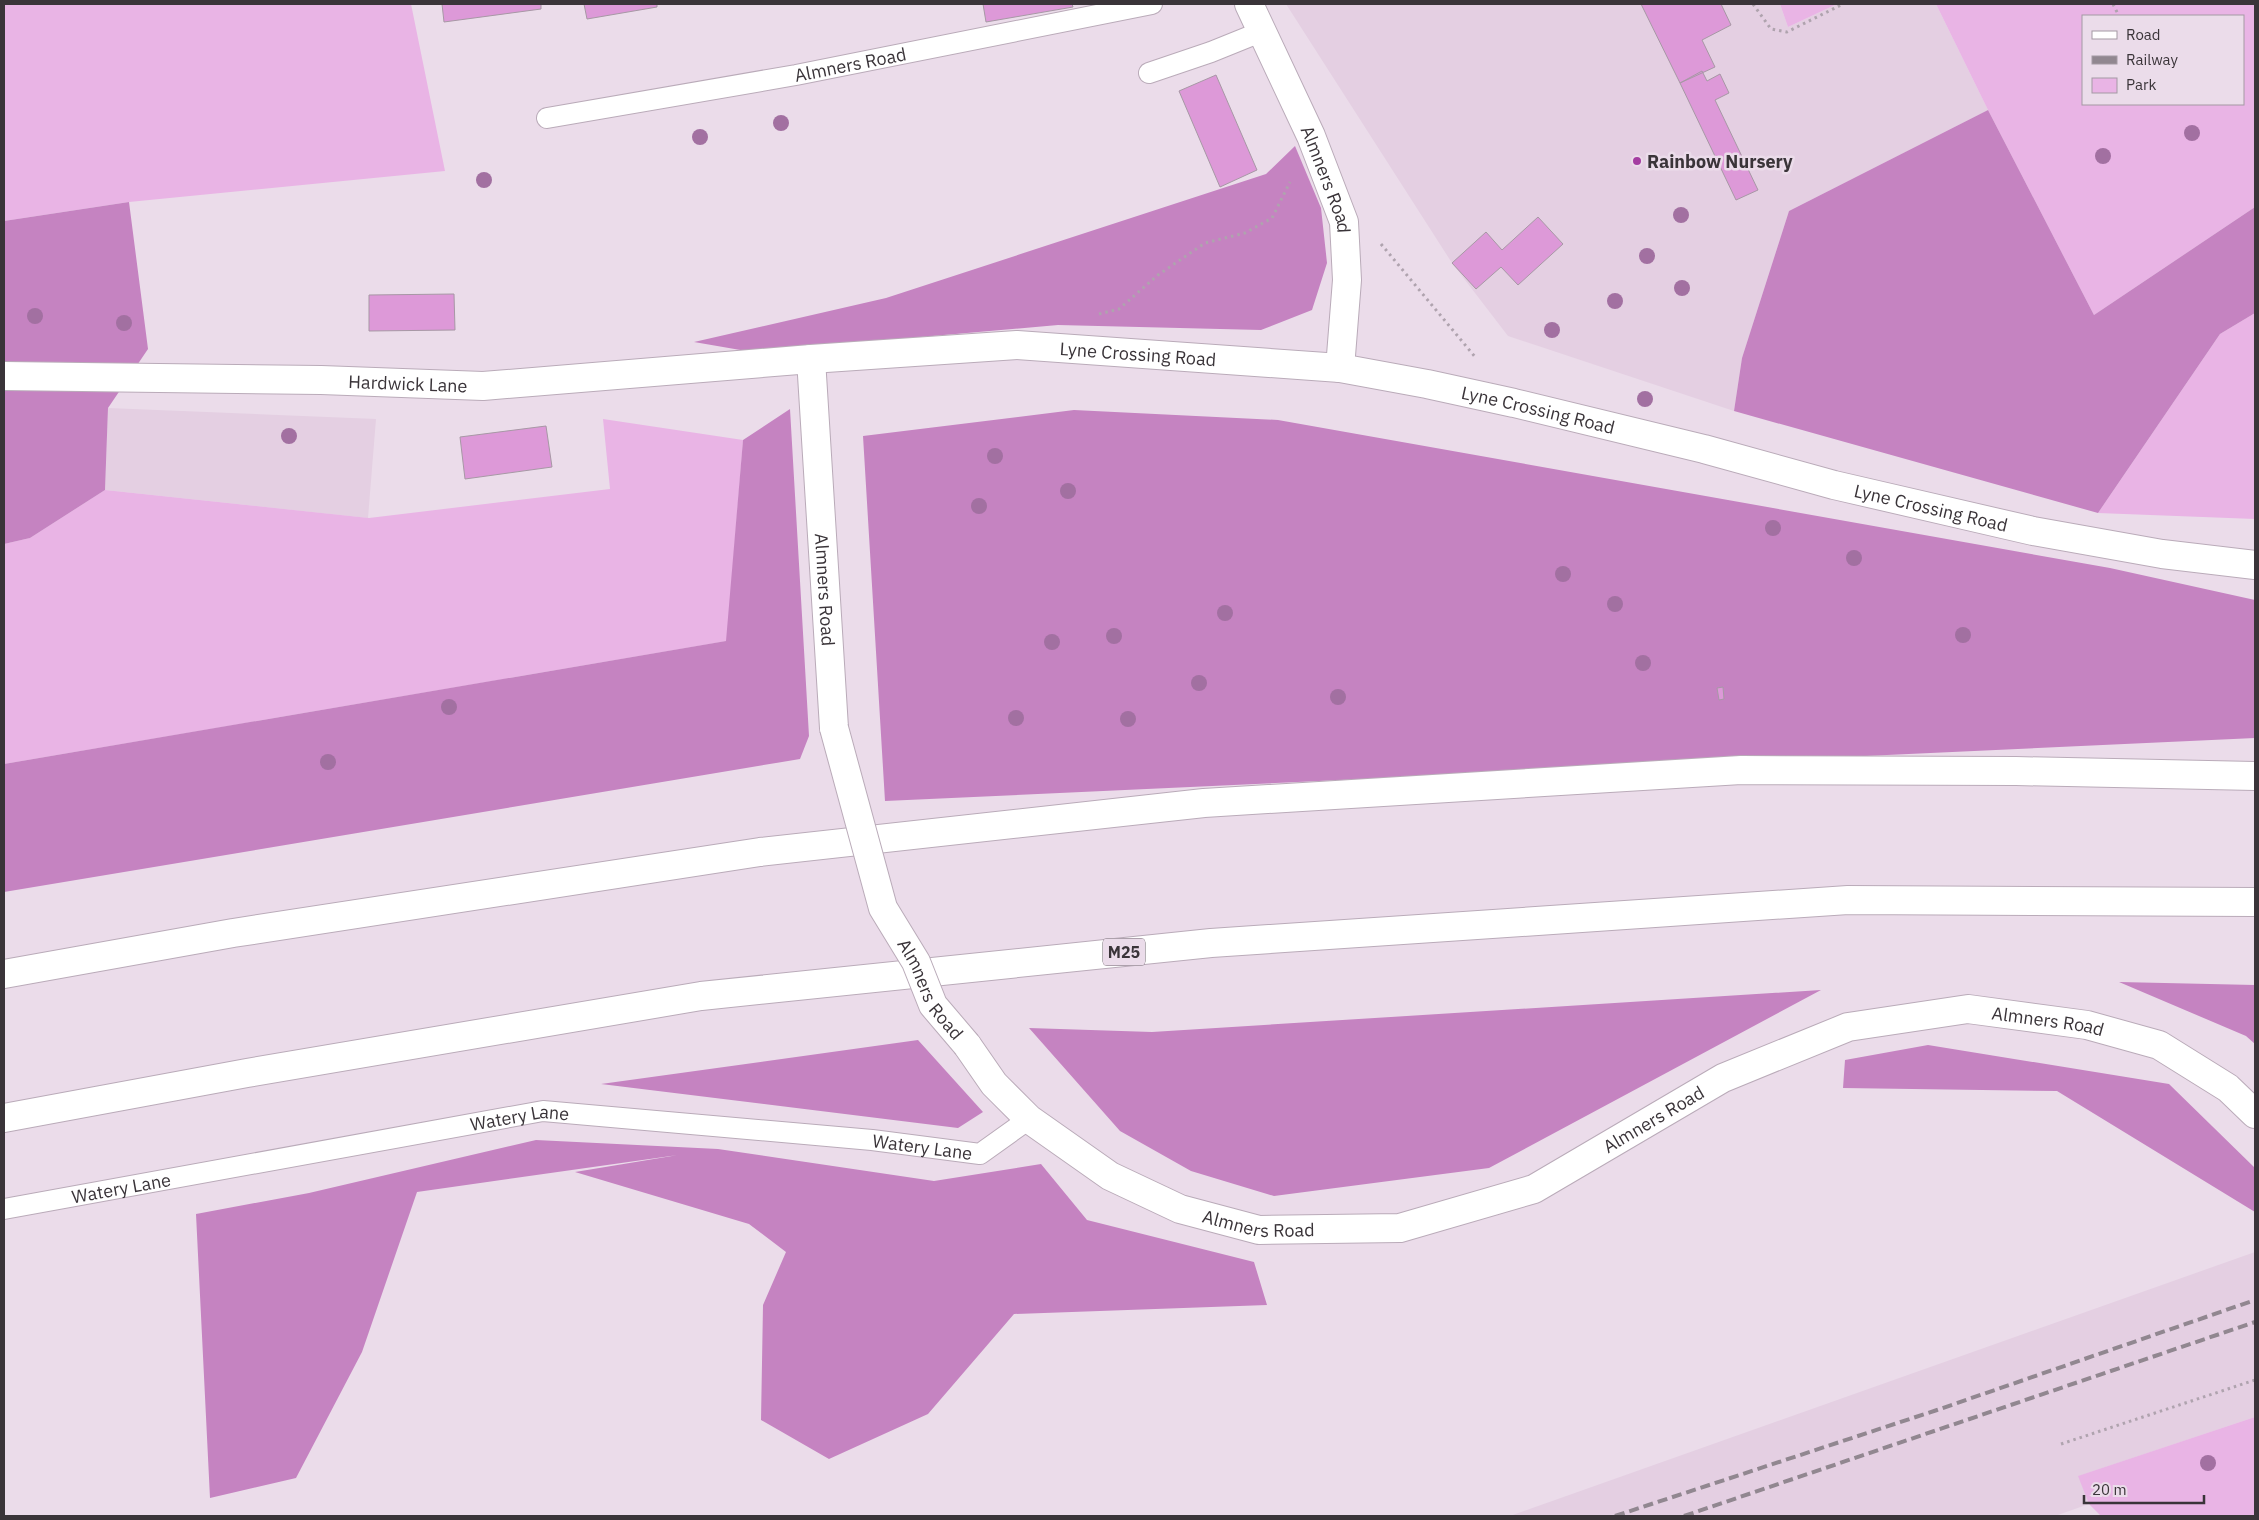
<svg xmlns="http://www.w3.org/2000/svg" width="2259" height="1520" font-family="'IBM Plex Sans',sans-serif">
  <rect width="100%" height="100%" fill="#ebdcea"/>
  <path fill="#e4cfe2" d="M 1286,4 L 1780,4 L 1788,27 L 1837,4 L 1936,4 L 1988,110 L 1789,211 L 1742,358 L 1734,411 L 1508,336 L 1452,263 Z
    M 108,408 L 376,419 L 368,518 L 105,490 Z
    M 2255,1252 L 2255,1417 L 2079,1476 L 2089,1504 L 2055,1516 L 1510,1516 Z"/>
  <path fill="#e9b4e5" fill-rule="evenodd" d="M 4,4 L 411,4 L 445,171 L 129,202 L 4,221 Z
    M 1780,4 L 1837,4 L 1788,27 Z
    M 1936,4 L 2255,4 L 2255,207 L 2094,315 L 1988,110 ZM 2083,16 L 2243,16 L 2243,104 L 2083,104 Z
    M 2255,313 L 2255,519 L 2098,513 L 2220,334 Z
    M 603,419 L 743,440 L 727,641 L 4,764 L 4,544 L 30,538 L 105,490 L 369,518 L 610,489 Z
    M 2255,1417 L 2255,1516 L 2101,1516 L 2089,1504 L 2078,1476 Z"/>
  <path fill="#c583c1" d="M 1988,110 L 2094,315 L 2255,207 L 2255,313 L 2220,334 L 2098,513 L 1734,411 L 1742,358 L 1789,211 Z
    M 1295,146 L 1321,208 L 1327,263 L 1312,310 L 1261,330 L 1058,325 L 752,352 L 694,342 L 886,298 L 1266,174 Z
    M 129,202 L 148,349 L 108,408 L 105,490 L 30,538 L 4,544 L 4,221 Z
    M 790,409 L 809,736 L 800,759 L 4,892 L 4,764 L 726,641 L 743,440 Z
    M 1074,410 L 1278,420 L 2110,568 L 2255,600 L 2255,738 L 885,801 L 863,436 Z
    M 2119,982 L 2255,985 L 2255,1044 L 2246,1036 Z
    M 1821,990 L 1489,1168 L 1274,1196 L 1191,1171 L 1120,1131 L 1029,1028 L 1152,1032 Z
    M 918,1040 L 983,1112 L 958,1128 L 601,1084 Z
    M 1928,1045 L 2169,1084 L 2255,1168 L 2255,1212 L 2057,1091 L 1843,1088 L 1845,1060 Z
    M 536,1140 L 718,1149 L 934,1181 L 1041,1164 L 1087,1220 L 1254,1262 L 1267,1305 L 1014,1314 L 928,1414 L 829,1459 L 761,1420 L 763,1305 L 786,1252 L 749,1224 L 575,1172 L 678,1155 L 417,1192 L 362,1352 L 296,1478 L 210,1498 L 196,1214 L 309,1193 Z"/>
  <path fill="#dd99d8" stroke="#a798a5" d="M 442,4 L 541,4 L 541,9 L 444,22 Z
    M 584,4 L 657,4 L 657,7 L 587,19 Z
    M 983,4 L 1072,4 L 1073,7 L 986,22 Z
    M 1641,4 L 1721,4 L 1731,25 L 1702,40 L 1715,67 L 1680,83 Z
    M 1702,71 L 1707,81 L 1720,74 L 1729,93 L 1715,100 L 1758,190 L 1736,200 L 1680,83 Z
    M 1216,75 L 1257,170 L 1220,187 L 1179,91 Z
    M 1538,217 L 1563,244 L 1518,285 L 1501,267 L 1476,289 L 1452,263 L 1486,232 L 1502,250 Z
    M 454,294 L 455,330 L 369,331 L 369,295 Z
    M 546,426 L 552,467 L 465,479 L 460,437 Z
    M 1723,687 L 1724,699 L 1719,700 L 1717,688 Z"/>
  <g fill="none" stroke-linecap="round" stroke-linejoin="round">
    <g stroke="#baabb9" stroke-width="22">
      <g id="lane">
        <path d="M 1149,73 L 1211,52 L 1263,31"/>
        <path id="s1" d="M 547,118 L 796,75 L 1152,4"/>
        <path id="s2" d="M 4,1209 L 543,1111 L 872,1140 L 980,1154 L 1029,1119"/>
      </g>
    </g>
    <g stroke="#baabb9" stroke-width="30">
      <g id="street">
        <path id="s3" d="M 1249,4 L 1311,136 L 1344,222 L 1347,280 L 1340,368"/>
        <path id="s4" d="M 811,359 L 834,728"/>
        <path id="s5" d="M 967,1045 L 994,1084 L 1029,1119 L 1110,1176 L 1180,1209 L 1259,1230 L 1400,1228 L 1534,1189 L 1723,1078 L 1848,1027 L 1968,1009 L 2087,1025 L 2159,1045 L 2228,1088 L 2255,1114"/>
      </g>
    </g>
    <g stroke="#baabb9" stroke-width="30">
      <g id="secondary">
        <path id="s6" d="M 4,376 L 321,380 L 483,386 L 811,359 L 1017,345 L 1340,368 L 1427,384 L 1514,403 L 1704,449 L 1834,485 L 2033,531 L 2162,554 L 2255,565"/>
      </g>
    </g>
    <g stroke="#baabb9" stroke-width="30">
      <path id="highway" d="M 4,974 L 233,933 L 760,852 L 1204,803 L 1741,770 L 2016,771 L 2255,776
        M 4,1118 L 247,1073 L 701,996 L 1211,943 L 1848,900 L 2255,902"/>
    </g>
    <path stroke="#afa3ae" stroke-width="3" stroke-dasharray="2.5 4" stroke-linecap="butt" d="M 1753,4 L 1771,29 L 1787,32 L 1843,4
      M 2113,4 L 2119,16
      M 1381,244 L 1476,358
      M 1099,314 L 1119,309 L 1158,275 L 1205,243 L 1245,233 L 1272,218 L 1290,182
      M 2061,1444 L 2255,1380"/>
    <use href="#lane" stroke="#fff" stroke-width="20"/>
    <use href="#street" stroke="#fff" stroke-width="28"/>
    <use href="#secondary" stroke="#fff" stroke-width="28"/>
    <use href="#highway" stroke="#fff" stroke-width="28"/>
    <path stroke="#918790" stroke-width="4" stroke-dasharray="10 5" stroke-linecap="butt" d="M 1615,1516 L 1937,1410 L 2255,1300
      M 1684,1516 L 2255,1322"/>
    <g stroke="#baabb9" stroke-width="30" stroke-linecap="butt">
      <g id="street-bridge">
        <path id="s7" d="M 834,728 L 883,908 L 916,962 L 933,1005 L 967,1045"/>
      </g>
    </g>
    <use href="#street-bridge" stroke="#fff" stroke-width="28"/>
  </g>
  <g fill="#a270a1">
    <circle cx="781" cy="123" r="8"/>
    <circle cx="2192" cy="133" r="8"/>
    <circle cx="700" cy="137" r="8"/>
    <circle cx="2103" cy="156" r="8"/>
    <circle cx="484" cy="180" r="8"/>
    <circle cx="1681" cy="215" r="8"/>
    <circle cx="1647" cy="256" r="8"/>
    <circle cx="1682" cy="288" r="8"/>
    <circle cx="1615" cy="301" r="8"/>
    <circle cx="35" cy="316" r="8"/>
    <circle cx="124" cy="323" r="8"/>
    <circle cx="1552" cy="330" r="8"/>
    <circle cx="1645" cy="399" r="8"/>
    <circle cx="289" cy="436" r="8"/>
    <circle cx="995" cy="456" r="8"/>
    <circle cx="1068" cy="491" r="8"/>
    <circle cx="979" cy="506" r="8"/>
    <circle cx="1773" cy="528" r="8"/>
    <circle cx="1854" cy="558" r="8"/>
    <circle cx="1563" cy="574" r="8"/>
    <circle cx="1615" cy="604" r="8"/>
    <circle cx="1225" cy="613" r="8"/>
    <circle cx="1963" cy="635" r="8"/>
    <circle cx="1114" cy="636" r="8"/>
    <circle cx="1052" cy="642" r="8"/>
    <circle cx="1643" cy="663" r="8"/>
    <circle cx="1199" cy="683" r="8"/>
    <circle cx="1338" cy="697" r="8"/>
    <circle cx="449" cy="707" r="8"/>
    <circle cx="1016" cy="718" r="8"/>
    <circle cx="1128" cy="719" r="8"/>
    <circle cx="328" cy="762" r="8"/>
    <circle cx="2208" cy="1463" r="8"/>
  </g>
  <circle fill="#a43da1" stroke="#ebdcea" stroke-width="2" cx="1637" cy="161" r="5"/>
  <g text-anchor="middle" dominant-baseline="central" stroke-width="5" stroke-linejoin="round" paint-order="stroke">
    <rect fill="#ebdcea" stroke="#6f666e" stroke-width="1" x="1103" y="938.5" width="42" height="27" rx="4"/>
    <g font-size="16" font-weight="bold" fill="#3a3439">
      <text x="1124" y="952">M25</text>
    </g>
    <g font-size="18" fill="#3a3439" stroke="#ebdcea">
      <text stroke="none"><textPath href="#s1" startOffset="308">Almners Road</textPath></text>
      <text stroke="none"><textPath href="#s3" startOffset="192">Almners Road</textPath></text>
      <text stroke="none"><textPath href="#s6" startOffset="1136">Lyne Crossing Road</textPath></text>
      <text stroke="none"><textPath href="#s6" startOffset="404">Hardwick Lane</textPath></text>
      <text stroke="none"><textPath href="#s6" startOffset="1541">Lyne Crossing Road</textPath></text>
      <text stroke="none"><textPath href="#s6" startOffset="1946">Lyne Crossing Road</textPath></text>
      <text stroke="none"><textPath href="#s4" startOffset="231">Almners Road</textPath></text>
      <text stroke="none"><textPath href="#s7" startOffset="281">Almners Road</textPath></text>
      <text stroke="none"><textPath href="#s5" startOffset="1192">Almners Road</textPath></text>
      <text stroke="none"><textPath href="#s2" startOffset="524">Watery Lane</textPath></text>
      <text stroke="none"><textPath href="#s5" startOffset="774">Almners Road</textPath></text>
      <text stroke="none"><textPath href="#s2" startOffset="929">Watery Lane</textPath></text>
      <text stroke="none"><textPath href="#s2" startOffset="119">Watery Lane</textPath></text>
      <text stroke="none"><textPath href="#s5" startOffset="354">Almners Road</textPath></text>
    </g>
    <g font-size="18" font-weight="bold" fill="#3a3439" stroke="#ebdcea" text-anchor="start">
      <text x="1647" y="161">Rainbow Nursery</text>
    </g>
  </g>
  <rect width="2259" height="1520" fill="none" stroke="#3a3439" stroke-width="10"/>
  <rect x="2082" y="15" width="162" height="90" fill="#ebdcea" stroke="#a499a3"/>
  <rect x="2092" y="31" width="25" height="8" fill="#ffffff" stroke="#a499a3"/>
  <text x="2126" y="40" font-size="15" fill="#3a3439">Road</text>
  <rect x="2092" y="56" width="25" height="8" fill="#918790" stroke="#a499a3"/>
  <text x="2126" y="65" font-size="15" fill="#3a3439">Railway</text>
  <rect x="2092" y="78" width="25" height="15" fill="#e9b4e5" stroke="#a499a3"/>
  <text x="2126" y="90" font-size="15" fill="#3a3439">Park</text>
  <path d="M2084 1495v8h120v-8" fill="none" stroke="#3a3439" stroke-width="2.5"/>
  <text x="2092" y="1495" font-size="15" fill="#3a3439" stroke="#ebdcea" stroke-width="4" paint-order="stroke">20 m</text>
</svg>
